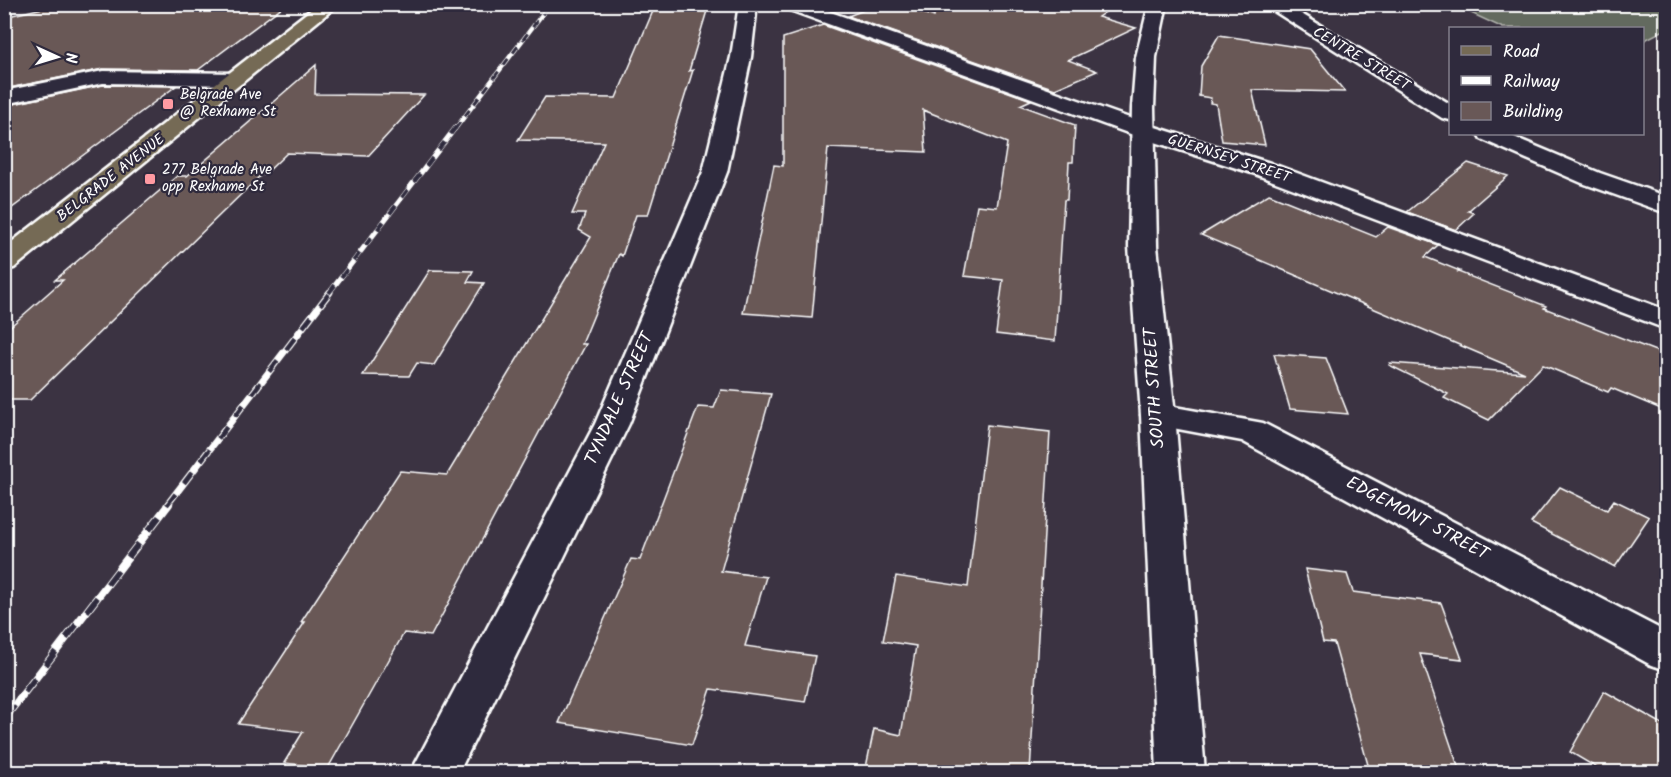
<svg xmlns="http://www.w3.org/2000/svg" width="1671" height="777" font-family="Kalam,sans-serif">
  <rect width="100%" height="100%" fill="#3b3342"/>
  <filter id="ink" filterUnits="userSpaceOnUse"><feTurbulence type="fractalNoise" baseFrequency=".0167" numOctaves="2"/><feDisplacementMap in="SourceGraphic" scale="12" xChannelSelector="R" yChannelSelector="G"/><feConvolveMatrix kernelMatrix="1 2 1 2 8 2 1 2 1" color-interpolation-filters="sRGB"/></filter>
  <g filter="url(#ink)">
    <path fill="#646a5e" stroke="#b2b4ae" stroke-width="1.5" d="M 1454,5 L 1666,5 L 1666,29 L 1643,41 L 1642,28 L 1503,28 Z"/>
    <path fill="#695857" stroke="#fff" stroke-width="1.5" d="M 60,4 L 135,4 L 141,9 L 160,4 L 286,4 L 198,70 L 103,69 L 4,89 L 4,17 Z
      M 656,4 L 709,4 L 689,71 L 693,70 L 648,215 L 636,215 L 622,256 L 619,254 L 582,344 L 586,344 L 431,636 L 404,633 L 328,768 L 284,763 L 303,732 L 238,724 L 305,622 L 301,622 L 400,471 L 447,475 L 591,237 L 579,230 L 585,214 L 572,214 L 604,142 L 518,140 L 545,97 L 616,98 Z
      M 880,4 L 896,4 L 934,17 L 935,4 L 1117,4 L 1098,17 L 1136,28 L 1068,60 L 1097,71 L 1055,89 L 848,16 Z
      M 823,25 L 1031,100 L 1020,105 L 1075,125 L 1073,162 L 1069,162 L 1067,200 L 1064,200 L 1055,341 L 996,334 L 1003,280 L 964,276 L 977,205 L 997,207 L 1007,143 L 923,110 L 926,152 L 828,148 L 812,318 L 743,313 L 774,165 L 783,166 L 783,38 Z
      M 1219,35 L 1310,49 L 1345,92 L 1252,90 L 1265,145 L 1222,141 L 1216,104 L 1210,103 L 1211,98 L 1199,96 L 1201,66 Z
      M 316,65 L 315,94 L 424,95 L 368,156 L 287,153 L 264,175 L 263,173 L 30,400 L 4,400 L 4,332 L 63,280 L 55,280 L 177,176 L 187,176 Z
      M 103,85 L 176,86 L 4,214 L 4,106 Z
      M 1468,163 L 1508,176 L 1468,211 L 1474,213 L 1456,230 L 1407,212 Z
      M 1269,194 L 1376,237 L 1388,227 L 1438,245 L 1425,257 L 1460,271 L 1458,272 L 1546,306 L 1544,308 L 1666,355 L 1666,411 L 1611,388 L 1608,392 L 1543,365 L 1489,420 L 1444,398 L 1448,394 L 1389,365 L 1390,363 L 1525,373 L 1201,235 Z
      M 430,270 L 473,271 L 467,282 L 484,283 L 434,365 L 417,363 L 409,376 L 363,375 Z
      M 1274,354 L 1326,358 L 1348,414 L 1290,409 Z
      M 721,390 L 771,394 L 721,571 L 766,577 L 745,646 L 815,656 L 805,702 L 711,689 L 692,745 L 559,723 L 631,559 L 640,560 L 698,407 L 714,408 Z
      M 987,425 L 1050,432 L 1030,772 L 865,772 L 874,729 L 901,735 L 916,646 L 883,641 L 896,576 L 968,587 Z
      M 1560,487 L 1607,510 L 1614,500 L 1649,517 L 1615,567 L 1531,523 Z
      M 1305,569 L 1347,574 L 1353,592 L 1441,603 L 1462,659 L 1420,654 L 1460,772 L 1370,772 L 1334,643 L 1323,642 Z
      M 1604,691 L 1666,726 L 1666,772 L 1604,772 L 1570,752 Z"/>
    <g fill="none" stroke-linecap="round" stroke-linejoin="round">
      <g stroke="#fff" stroke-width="5">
        <path id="minor" d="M 739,4 L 757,4 L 751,57 L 727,172 L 629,424 L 459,772 L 411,772 L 595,424 L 703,172 L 731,57 Z
          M 781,4 L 808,4 L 1152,126 L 1270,163 L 1666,310 L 1666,329 L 1252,173 L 1136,136 L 784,8 Z
          M 103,71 L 235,73 L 242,75 L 245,79 L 242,83 L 235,85 L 103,83 L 4,104 L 4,91 Z
          M 1158,404 L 1263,423 L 1666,632 L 1666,670 L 1651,665 L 1242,441 L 1146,423 L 1141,415 L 1146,407 Z"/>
      </g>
      <g stroke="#fff" stroke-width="5">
        <path id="tertiary" d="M 1149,4 L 1167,4 L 1156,57 L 1154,108 L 1157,246 L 1175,415 L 1205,772 L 1157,772 L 1141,415 L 1129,246 L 1132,108 L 1136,57 Z"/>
      </g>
      <g stroke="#fff" stroke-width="5">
        <path id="secondary" d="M 1263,4 L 1285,4 L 1450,104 L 1450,120 L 1442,118 Z
          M 1478,134 L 1507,134 L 1600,173 L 1666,196 L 1666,213 L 1582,183 L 1481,139 Z"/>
      </g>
      <g stroke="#fff" stroke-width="5">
        <path id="primary" d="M 318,4 L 339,4 L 14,268 L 4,270 L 4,248 Z"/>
      </g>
      <use href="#minor" fill="#2f2a3d" fill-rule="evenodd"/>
      <use href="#tertiary" fill="#2f2a3d" fill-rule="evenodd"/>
      <use href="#secondary" fill="#2f2a3d" fill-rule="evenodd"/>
      <use href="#primary" fill="#756a55" fill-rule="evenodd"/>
      <g stroke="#fff" stroke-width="4.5">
        <path id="rail-far3" d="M 455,129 L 550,4"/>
      </g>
      <g stroke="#fff" stroke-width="5">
        <path id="rail-far2" d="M 329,293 L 456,127"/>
      </g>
      <g stroke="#fff" stroke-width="7">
        <path id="rail-far1" d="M 167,505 L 330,292"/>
      </g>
      <g stroke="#fff" stroke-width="8">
        <path id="rail" d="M 4,719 L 169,504"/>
      </g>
      <use href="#rail-far3" stroke="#2f2a3d" stroke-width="3" stroke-dasharray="8" stroke-linecap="butt"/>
      <use href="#rail-far2" stroke="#2f2a3d" stroke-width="4" stroke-dasharray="10" stroke-linecap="butt"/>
      <use href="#rail-far1" stroke="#2f2a3d" stroke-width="4.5" stroke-dasharray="14" stroke-linecap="butt"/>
      <use href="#rail" stroke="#2f2a3d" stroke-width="6" stroke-dasharray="17" stroke-linecap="butt"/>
    </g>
  </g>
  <g fill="#ff9aa2" stroke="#2f2a3d" stroke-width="2">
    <rect x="162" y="98" width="12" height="12" rx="3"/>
    <rect x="144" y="173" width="12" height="12" rx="3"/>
  </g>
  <g text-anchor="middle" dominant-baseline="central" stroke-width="4.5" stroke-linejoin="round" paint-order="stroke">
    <g font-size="15" fill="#fff" stroke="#2f2a3d">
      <text transform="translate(1361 59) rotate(31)">CENTRE STREET</text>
      <text transform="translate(1229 159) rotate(18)">GUERNSEY STREET</text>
      <text transform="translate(111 178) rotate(-38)">BELGRADE AVENUE</text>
    </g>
    <g font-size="15" fill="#fff" stroke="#2f2a3d" text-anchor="start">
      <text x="180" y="95">Belgrade Ave<tspan x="180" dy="17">@ Rexhame St</tspan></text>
      <text x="162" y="170">277 Belgrade Ave<tspan x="162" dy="17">opp Rexhame St</tspan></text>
    </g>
    <g font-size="18" fill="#fff" stroke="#2f2a3d">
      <text transform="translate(1155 388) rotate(-94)">SOUTH STREET</text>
      <text transform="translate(620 399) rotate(-66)">TYNDALE STREET</text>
      <text transform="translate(1417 519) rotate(28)">EDGEMONT STREET</text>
    </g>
  </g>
  <rect width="1671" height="777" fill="none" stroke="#2f2a3d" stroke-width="24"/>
  <rect x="12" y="12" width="1647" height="753" fill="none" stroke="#fff" stroke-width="2" filter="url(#ink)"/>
  <rect x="1449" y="27" width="195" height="108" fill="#2f2a3d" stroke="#827f8b" stroke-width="1.5"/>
  <rect x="1461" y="46" width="30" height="9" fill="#756a55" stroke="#827f8b" stroke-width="1.5"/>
  <text x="1503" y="57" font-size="18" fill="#ffffff">Road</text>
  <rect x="1461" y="76" width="30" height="9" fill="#ffffff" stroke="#827f8b" stroke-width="1.5"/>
  <text x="1503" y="87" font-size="18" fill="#ffffff">Railway</text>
  <rect x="1461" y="102" width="30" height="18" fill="#695857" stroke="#827f8b" stroke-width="1.5"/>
  <text x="1503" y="117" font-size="18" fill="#ffffff">Building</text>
  <g transform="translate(57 57) rotate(94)" stroke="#2f2a3d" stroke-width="4.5" paint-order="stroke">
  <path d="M0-4.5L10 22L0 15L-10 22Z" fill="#ffffff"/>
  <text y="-9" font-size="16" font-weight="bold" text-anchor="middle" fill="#ffffff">N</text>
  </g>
</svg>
